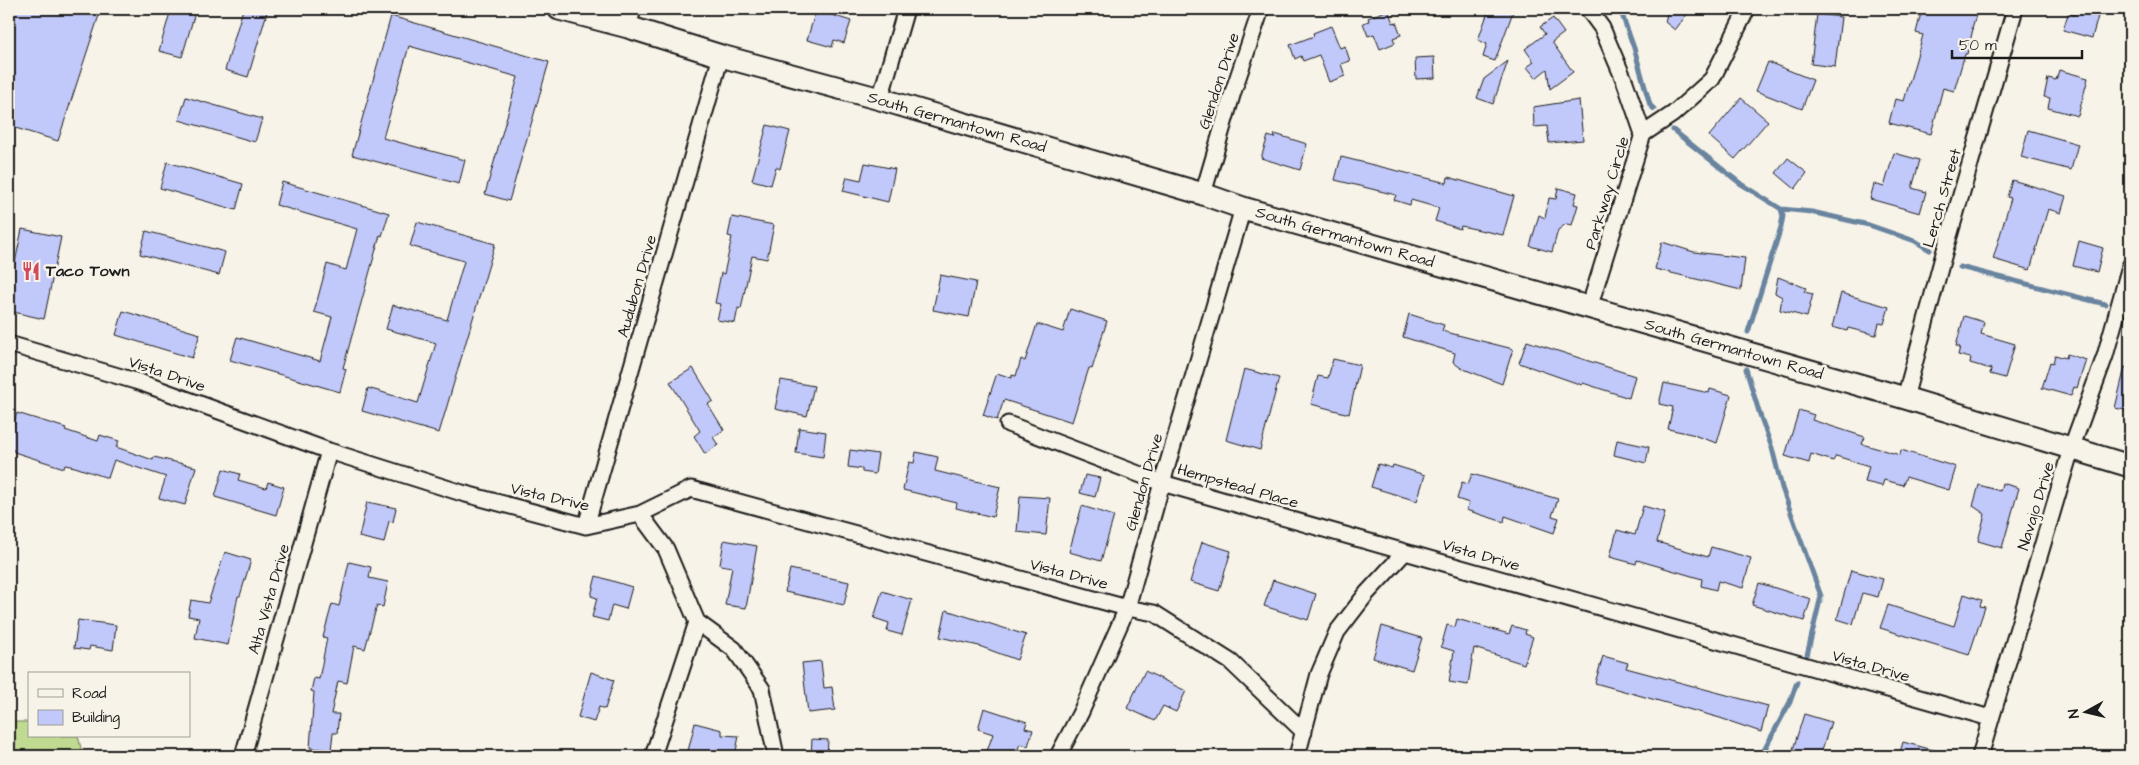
<svg xmlns="http://www.w3.org/2000/svg" width="2139" height="765" font-family="'Architects Daughter',sans-serif">
  <rect width="100%" height="100%" fill="#f7f3e8"/>
  <filter id="ink" filterUnits="userSpaceOnUse"><feTurbulence type="fractalNoise" baseFrequency=".02" numOctaves="2"/><feDisplacementMap in="SourceGraphic" scale="10" xChannelSelector="R" yChannelSelector="G"/><feConvolveMatrix kernelMatrix="1 2 1 2 8 2 1 2 1" color-interpolation-filters="sRGB"/></filter>
  <g filter="url(#ink)">
    <path fill="#c1da91" stroke="#6e7b56" d="M 9,722 L 29,722 L 29,736 L 78,736 L 83,756 L 9,756 Z"/>
    <g fill="none" stroke-linecap="round" stroke-linejoin="round">
      <path stroke="#69849f" stroke-width="5" d="M 1620,9 L 1634,48 L 1650,105 L 1654,109
        M 1673,130 L 1741,184 L 1781,209 L 1812,212 L 1869,225 L 1915,241 L 1930,250
        M 1960,267 L 2105,304
        M 1748,332 L 1781,227 L 1783,216 L 1781,209
        M 1746,369 L 1760,415 L 1772,448 L 1782,488 L 1821,596 L 1807,655
        M 1761,756 L 1790,702 L 1797,682"/>
    </g>
    <path fill="#c1c8fa" stroke="#1c1c1c" d="M 9,9 L 101,9 L 58,141 L 9,126 Z
      M 171,9 L 196,9 L 182,57 L 159,51 Z
      M 243,9 L 268,9 L 248,77 L 225,70 Z
      M 1489,9 L 1514,9 L 1495,61 L 1483,57 L 1487,44 L 1478,40 Z
      M 1668,9 L 1691,9 L 1675,30 L 1665,22 Z
      M 1922,9 L 1978,9 L 1972,28 L 1973,29 L 1967,54 L 1965,54 L 1954,91 L 1943,88 L 1931,134 L 1889,123 L 1895,99 L 1904,101 L 1923,35 L 1916,33 Z
      M 2076,9 L 2100,9 L 2092,38 L 2063,30 L 2068,14 L 2075,15 Z
      M 816,10 L 851,21 L 844,43 L 834,40 L 832,47 L 807,40 Z
      M 1388,10 L 1393,23 L 1396,22 L 1401,35 L 1393,38 L 1395,43 L 1380,49 L 1374,34 L 1368,36 L 1363,23 L 1369,21 L 1368,18 Z
      M 1817,14 L 1841,17 L 1835,67 L 1811,64 Z
      M 391,16 L 549,62 L 509,201 L 485,194 L 518,77 L 409,46 L 383,138 L 465,160 L 459,184 L 352,155 Z
      M 1553,18 L 1564,33 L 1552,42 L 1573,72 L 1550,89 L 1547,69 L 1536,78 L 1527,67 L 1534,62 L 1525,49 L 1545,34 L 1540,27 Z
      M 1331,26 L 1340,48 L 1345,46 L 1350,61 L 1341,64 L 1345,76 L 1329,82 L 1319,55 L 1303,61 L 1301,56 L 1295,59 L 1290,45 L 1314,36 L 1313,33 Z
      M 1434,57 L 1435,78 L 1416,79 L 1415,58 Z
      M 1508,61 L 1493,104 L 1477,98 L 1484,79 Z
      M 1768,62 L 1813,80 L 1802,109 L 1756,91 Z
      M 2059,70 L 2088,78 L 2078,116 L 2048,108 L 2050,98 L 2044,97 L 2048,78 L 2056,80 Z
      M 186,97 L 262,119 L 255,142 L 179,120 Z
      M 1741,98 L 1768,121 L 1735,159 L 1709,136 Z
      M 1579,100 L 1583,140 L 1549,143 L 1547,126 L 1534,127 L 1533,107 Z
      M 767,125 L 790,131 L 780,169 L 776,167 L 771,185 L 752,180 Z
      M 2028,130 L 2078,144 L 2071,170 L 2021,157 Z
      M 1275,134 L 1307,144 L 1300,170 L 1261,158 L 1268,136 L 1274,138 Z
      M 1894,153 L 1920,160 L 1912,188 L 1926,192 L 1920,213 L 1870,199 L 1874,184 L 1884,187 Z
      M 1341,157 L 1447,183 L 1448,177 L 1514,196 L 1503,235 L 1461,226 L 1460,229 L 1435,221 L 1439,208 L 1411,200 L 1410,205 L 1394,200 L 1396,195 L 1335,180 Z
      M 1788,158 L 1807,173 L 1795,189 L 1776,173 Z
      M 167,162 L 243,184 L 236,210 L 160,188 Z
      M 865,163 L 895,169 L 888,202 L 843,191 L 847,177 L 861,180 Z
      M 2012,180 L 2066,196 L 2061,213 L 2048,209 L 2030,270 L 1993,259 L 2011,198 L 2007,197 Z
      M 282,182 L 389,213 L 382,236 L 380,235 L 343,368 L 346,369 L 340,392 L 230,360 L 237,337 L 320,361 L 332,317 L 314,312 L 327,264 L 346,270 L 357,229 L 276,205 Z
      M 1558,188 L 1577,193 L 1574,204 L 1578,205 L 1572,225 L 1566,224 L 1558,230 L 1552,252 L 1530,246 L 1539,215 L 1545,218 L 1549,198 L 1556,199 Z
      M 732,217 L 774,225 L 767,259 L 752,256 L 741,309 L 738,308 L 735,323 L 717,320 L 721,304 L 715,303 L 721,273 L 724,274 L 732,237 L 728,236 Z
      M 417,222 L 495,244 L 439,433 L 362,411 L 368,388 L 418,403 L 436,343 L 386,329 L 393,305 L 447,320 L 464,261 L 410,246 Z
      M 22,229 L 61,237 L 44,319 L 9,311 L 9,282 L 11,282 Z
      M 146,231 L 225,252 L 219,275 L 140,254 Z
      M 2079,241 L 2103,248 L 2097,272 L 2073,266 Z
      M 1662,242 L 1694,252 L 1745,258 L 1741,290 L 1655,269 Z
      M 940,275 L 976,282 L 969,317 L 933,310 Z
      M 1778,277 L 1806,288 L 1804,292 L 1813,294 L 1807,317 L 1780,310 L 1782,297 L 1775,293 Z
      M 1841,293 L 1889,307 L 1884,324 L 1879,323 L 1876,335 L 1848,328 L 1847,331 L 1832,327 Z
      M 1070,309 L 1107,321 L 1092,369 L 1089,368 L 1072,422 L 1004,400 L 997,420 L 983,415 L 997,373 L 1012,378 L 1012,375 L 1016,376 L 1021,359 L 1025,361 L 1037,324 L 1063,332 Z
      M 123,311 L 200,334 L 192,358 L 116,335 Z
      M 1409,314 L 1444,325 L 1442,331 L 1513,349 L 1502,384 L 1461,368 L 1453,362 L 1455,353 L 1403,337 Z
      M 1964,316 L 1984,322 L 1981,334 L 2015,344 L 2005,378 L 1990,374 L 1991,369 L 1970,363 L 1971,358 L 1958,355 L 1960,347 L 1956,346 Z
      M 1527,341 L 1635,376 L 1629,398 L 1583,383 L 1582,385 L 1519,363 Z
      M 2067,354 L 2086,360 L 2077,388 L 2074,387 L 2071,396 L 2042,388 L 2050,362 L 2053,363 L 2055,355 L 2066,358 Z
      M 1333,359 L 1360,365 L 1349,414 L 1311,404 L 1318,376 L 1328,378 Z
      M 2125,367 L 2130,368 L 2130,411 L 2115,408 Z
      M 693,368 L 713,401 L 708,404 L 724,430 L 713,437 L 718,445 L 705,454 L 694,436 L 700,431 L 670,382 Z
      M 1244,369 L 1279,378 L 1260,450 L 1226,440 Z
      M 781,380 L 814,386 L 807,416 L 775,409 Z
      M 1664,383 L 1709,393 L 1710,389 L 1731,395 L 1717,443 L 1696,436 L 1696,435 L 1668,429 L 1673,407 L 1659,404 Z
      M 1799,410 L 1814,415 L 1812,420 L 1865,437 L 1862,444 L 1900,455 L 1901,450 L 1956,467 L 1949,490 L 1906,477 L 1903,485 L 1884,480 L 1882,486 L 1865,482 L 1869,466 L 1836,456 L 1833,461 L 1811,454 L 1809,463 L 1785,456 Z
      M 17,413 L 66,428 L 65,430 L 98,441 L 100,435 L 119,441 L 116,447 L 153,460 L 154,457 L 196,467 L 185,505 L 159,498 L 166,477 L 114,460 L 108,478 L 75,467 L 65,465 L 64,468 L 14,452 L 14,450 L 9,449 L 9,439 Z
      M 799,428 L 826,432 L 823,457 L 796,453 Z
      M 1617,440 L 1649,447 L 1646,463 L 1614,455 Z
      M 850,450 L 878,454 L 875,474 L 862,472 L 862,469 L 848,467 Z
      M 916,452 L 938,457 L 935,471 L 1000,487 L 993,517 L 956,508 L 957,503 L 903,490 L 909,462 L 914,463 Z
      M 1378,464 L 1392,468 L 1393,465 L 1425,475 L 1417,501 L 1371,487 Z
      M 223,469 L 240,474 L 238,480 L 266,488 L 268,482 L 284,487 L 276,515 L 215,497 Z
      M 1472,474 L 1558,499 L 1552,516 L 1559,518 L 1554,533 L 1505,516 L 1504,522 L 1466,510 L 1469,503 L 1457,499 L 1462,482 L 1468,484 Z
      M 1085,475 L 1100,478 L 1095,497 L 1080,493 Z
      M 2002,483 L 2019,488 L 2002,548 L 1978,541 L 1985,514 L 1973,506 L 1979,485 L 2000,491 Z
      M 1020,496 L 1050,498 L 1046,535 L 1017,532 Z
      M 367,502 L 396,508 L 393,522 L 389,521 L 384,543 L 359,537 Z
      M 1082,506 L 1114,516 L 1101,561 L 1069,552 Z
      M 1643,506 L 1665,512 L 1657,542 L 1708,557 L 1711,547 L 1751,558 L 1743,588 L 1718,581 L 1716,590 L 1701,586 L 1702,579 L 1637,560 L 1636,564 L 1610,557 L 1617,530 L 1635,535 Z
      M 724,540 L 757,546 L 746,608 L 725,605 L 732,567 L 720,565 Z
      M 1202,542 L 1231,551 L 1219,591 L 1190,582 Z
      M 225,552 L 251,560 L 240,596 L 238,596 L 228,645 L 195,638 L 199,618 L 188,616 L 191,600 L 208,603 Z
      M 349,562 L 371,567 L 369,578 L 388,582 L 383,607 L 377,605 L 365,649 L 354,646 L 347,683 L 338,681 L 331,714 L 339,714 L 337,733 L 333,733 L 331,750 L 310,748 L 314,692 L 311,691 L 314,678 L 319,679 L 327,638 L 323,637 L 332,604 L 339,606 Z
      M 790,569 L 849,582 L 844,605 L 785,592 Z
      M 1851,570 L 1883,579 L 1878,597 L 1862,593 L 1853,624 L 1837,619 Z
      M 596,576 L 632,587 L 626,609 L 612,605 L 608,621 L 592,617 L 597,598 L 591,596 Z
      M 1273,580 L 1316,594 L 1308,620 L 1264,606 Z
      M 1759,583 L 1811,599 L 1804,621 L 1752,605 Z
      M 882,591 L 912,600 L 902,635 L 887,631 L 889,623 L 874,618 Z
      M 1964,594 L 1982,600 L 1980,606 L 1985,607 L 1969,655 L 1880,628 L 1888,605 L 1954,626 Z
      M 946,610 L 1026,635 L 1017,660 L 979,646 L 940,637 Z
      M 1457,619 L 1509,634 L 1512,626 L 1526,630 L 1525,634 L 1533,637 L 1524,664 L 1474,648 L 1468,685 L 1449,682 L 1454,651 L 1441,647 L 1447,625 L 1455,627 Z
      M 78,620 L 116,625 L 113,650 L 90,646 L 89,650 L 74,648 Z
      M 1382,626 L 1422,638 L 1412,670 L 1373,658 Z
      M 1603,656 L 1628,663 L 1626,668 L 1768,706 L 1761,732 L 1720,718 L 1595,683 Z
      M 821,661 L 824,688 L 832,687 L 835,710 L 808,713 L 802,663 Z
      M 1145,671 L 1186,691 L 1176,712 L 1163,706 L 1155,721 L 1127,708 Z
      M 591,672 L 614,680 L 605,709 L 599,707 L 594,722 L 578,717 Z
      M 984,708 L 1027,722 L 1025,728 L 1033,730 L 1028,746 L 1020,744 L 1015,756 L 1004,756 L 987,751 L 993,734 L 978,729 Z
      M 1804,714 L 1831,722 L 1820,756 L 1791,756 Z
      M 695,723 L 722,730 L 722,735 L 739,736 L 735,756 L 709,756 L 688,751 Z
      M 812,739 L 828,740 L 827,756 L 811,756 Z
      M 1903,742 L 1941,752 L 1940,756 L 1899,756 Z"/>
    <g fill="none" stroke-linecap="round" stroke-linejoin="round">
      <g stroke="#1c1c1c" stroke-width="19">
        <path id="street" d="M 1588,9 L 1602,28 L 1625,82 L 1643,134 L 1589,308
          M 628,27 L 633,9
          M 880,99 L 906,9
          M 1643,134 L 1673,114 L 1712,79 L 1747,9
          M 1203,194 L 1233,92 L 1261,9
          M 9,344 L 142,383 L 329,451 L 462,493 L 586,526 L 640,514 L 691,489 L 1127,608 L 1154,613 L 1231,662 L 1304,732
          M 1905,398 L 1943,257 L 2015,9
          M 1008,424 L 1162,483 L 1990,718
          M 640,514 L 666,549 L 697,622 L 653,756
          M 586,526 L 721,56
          M 697,622 L 734,649 L 762,689 L 776,756
          M 243,756 L 329,451
          M 1058,756 L 1081,712 L 1127,608 L 1162,483 L 1243,208
          M 1297,756 L 1319,674 L 1337,632 L 1367,593 L 1405,552
          M 1980,756 L 2071,449 L 2105,356 L 2130,266"/>
      </g>
      <g stroke="#1c1c1c" stroke-width="25">
        <path id="secondary" d="M 559,9 L 628,27 L 721,56 L 880,99 L 1203,194 L 1243,208 L 1905,398 L 2130,466"/>
      </g>
      <use href="#street" stroke="#f7f3e8" stroke-width="15"/>
      <use href="#secondary" stroke="#f7f3e8" stroke-width="21"/>
    </g>
  </g>
  <defs>
    <g id="restaurant-bare" transform="scale(1.5)"><path d="M-5-6h1v4h1v-4h1v4h1v-4h1v5L-1.5 .5V6h-2V.5L-5-1ZM5-6V6H3V1.5H1.5Q1.5-4 5-6Z" fill="#d1495b" stroke="#f7f3e8" stroke-width="2.5" paint-order="stroke"/></g>
  </defs>
  <g fill-rule="evenodd">
    <use href="#restaurant-bare" x="31" y="271"/>
  </g>
  <g text-anchor="middle" dominant-baseline="central" stroke-width="5" stroke-linejoin="round" paint-order="stroke">
    <g font-size="16" fill="#1c1c1c" stroke="#f7f3e8">
      <text transform="translate(1219 81) rotate(-72)">Glendon Drive</text>
      <text transform="translate(957 122) rotate(16)">South Germantown Road</text>
      <text transform="translate(1607 193) rotate(-73)">Parkway Circle</text>
      <text transform="translate(1942 198) rotate(-74)">Lerch Street</text>
      <text transform="translate(1345 237) rotate(16)">South Germantown Road</text>
      <text transform="translate(637 286) rotate(-74)">Audubon Drive</text>
      <text transform="translate(1734 349) rotate(16)">South Germantown Road</text>
      <text transform="translate(167 374) rotate(19)">Vista Drive</text>
      <text transform="translate(1144 482) rotate(-74)">Glendon Drive</text>
      <text transform="translate(1238 486) rotate(16)">Hempstead Place</text>
      <text transform="translate(550 497) rotate(13)">Vista Drive</text>
      <text transform="translate(2036 506) rotate(-73)">Navajo Drive</text>
      <text transform="translate(1481 555) rotate(16)">Vista Drive</text>
      <text transform="translate(1069 574) rotate(15)">Vista Drive</text>
      <text transform="translate(269 599) rotate(-74)">Alta Vista Drive</text>
      <text transform="translate(1871 666) rotate(16)">Vista Drive</text>
    </g>
    <g font-size="16" font-weight="bold" fill="#1c1c1c" stroke="#f7f3e8" text-anchor="start">
      <text x="46" y="271">Taco Town</text>
    </g>
  </g>
  <rect width="2139" height="765" fill="none" stroke="#f7f3e8" stroke-width="30"/>
  <rect x="15" y="15" width="2109" height="735" fill="none" stroke="#1c1c1c" stroke-width="2" filter="url(#ink)"/>
  <rect x="28" y="672" width="162" height="65" fill="#f7f3e8" stroke="#9f9d96"/>
  <rect x="38" y="689" width="25" height="8" fill="#f7f3e8" stroke="#9f9d96"/>
  <text x="72" y="698" font-size="15" fill="#1c1c1c">Road</text>
  <rect x="38" y="710" width="25" height="15" fill="#c1c8fa" stroke="#9f9d96"/>
  <text x="72" y="722" font-size="15" fill="#1c1c1c">Building</text>
  <g transform="translate(2086 712) rotate(262)" stroke="#f7f3e8" stroke-width="4" paint-order="stroke">
  <path d="M0-4L9 19L0 12L-9 19Z" fill="#1c1c1c"/>
  <text y="-8" font-size="14" font-weight="bold" text-anchor="middle" fill="#1c1c1c">N</text>
  </g>
  <path d="M1952 50v8h130v-8" fill="none" stroke="#1c1c1c" stroke-width="2.5"/>
  <text x="1959" y="50" font-size="15" fill="#1c1c1c" stroke="#f7f3e8" stroke-width="4" paint-order="stroke">50 m</text>
</svg>
